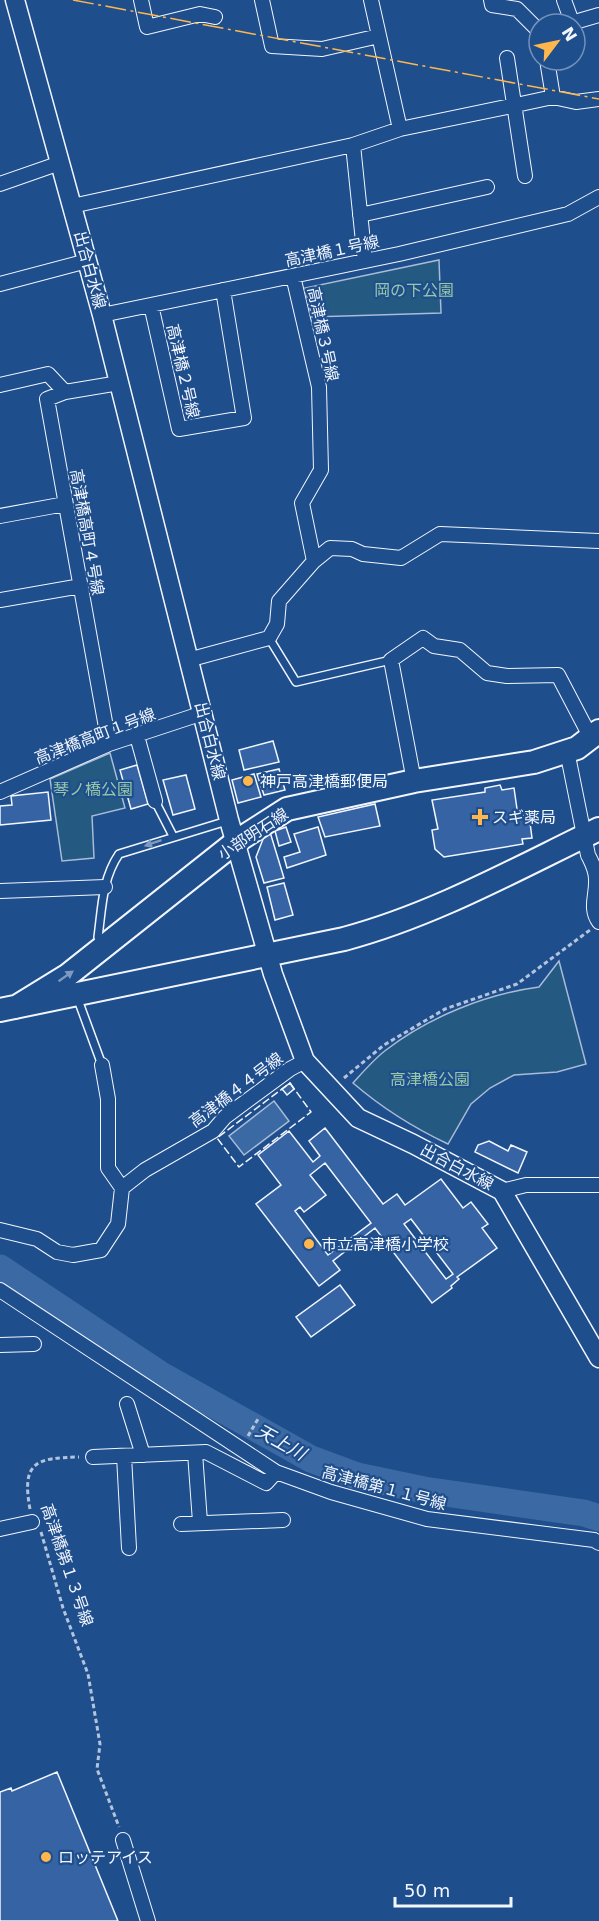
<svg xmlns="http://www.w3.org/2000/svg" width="599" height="1921" font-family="'DejaVu Sans','Noto Sans JP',sans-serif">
  <rect width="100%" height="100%" fill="#1f4e8c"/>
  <path fill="#245a82" stroke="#a8bbd7" stroke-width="1.5" d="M 439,260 L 441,313 L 312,317 L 305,288 Z
    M 110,753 L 125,808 L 92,816 L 94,858 L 62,861 L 50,779 Z
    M 559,961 L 586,1064 L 557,1072 L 514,1075 L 490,1088 L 471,1104 L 448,1144 C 412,1127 382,1108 353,1083 C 363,1072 374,1059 386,1050 C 429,1017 486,994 539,987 Z"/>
  <path fill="#3b69a3" stroke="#a8bbd7" stroke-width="1.5" d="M 274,1101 L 289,1121 L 244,1155 L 229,1136 Z"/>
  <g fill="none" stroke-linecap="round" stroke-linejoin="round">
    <path stroke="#3b69a3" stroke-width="27" d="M 0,1268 L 161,1375 L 311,1459 L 357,1476 L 424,1490 L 584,1513 L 599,1518"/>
  </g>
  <path fill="#3563a3" stroke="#f2f6ff" stroke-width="1.5" fill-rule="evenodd" d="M 273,741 L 279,762 L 244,770 L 239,750 Z
    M 137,765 L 148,804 L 131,809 L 120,770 Z
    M 279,769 L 285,790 L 264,795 L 257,774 Z
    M 254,774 L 261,797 L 238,803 L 232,780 Z
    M 186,775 L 195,809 L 173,815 L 163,780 Z
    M 500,785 L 502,790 L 514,788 L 518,816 L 529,815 L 532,838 L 522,839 L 523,844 L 444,857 L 435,849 L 432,830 L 438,829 L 432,800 L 485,792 L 485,788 Z
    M 48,792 L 51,820 L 0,825 L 0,806 L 12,805 L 11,796 Z
    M 375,804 L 380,826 L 325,837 L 318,817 Z
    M 286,827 L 291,842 L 279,846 L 275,831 Z
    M 318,827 L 326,855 L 287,868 L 284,857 L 300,852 L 294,834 Z
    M 270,832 L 284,878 L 264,883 L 256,857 L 265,834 Z
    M 284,883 L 293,915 L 275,920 L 267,887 Z
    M 290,1083 L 294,1089 L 287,1095 L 282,1089 Z
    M 325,1128 L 383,1204 L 397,1194 L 405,1205 L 441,1179 L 463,1208 L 471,1202 L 488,1224 L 482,1228 L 497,1248 L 457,1277 L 459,1279 L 451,1286 L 452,1288 L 432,1303 L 375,1228 L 333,1261 L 340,1270 L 319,1286 L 256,1204 L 281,1185 L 258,1155 L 289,1131 L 313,1162 L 320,1156 L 309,1141 ZM 325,1163 L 371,1223 L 328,1255 L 295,1211 L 300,1207 L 304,1212 L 326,1195 L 310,1175 ZM 411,1219 L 453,1274 L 446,1279 L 404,1224 Z
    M 489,1141 L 508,1151 L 511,1145 L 527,1152 L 518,1173 L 475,1152 L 478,1145 Z
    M 340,1285 L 355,1305 L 311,1337 L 296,1317 Z
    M 57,1772 L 118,1921 L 0,1921 L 0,1792 L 11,1788 L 12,1791 Z"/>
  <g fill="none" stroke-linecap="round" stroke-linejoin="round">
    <g stroke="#f2f6ff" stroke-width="10">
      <path id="service" d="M 269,638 L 296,682 L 391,660
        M 155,801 L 173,836
        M 101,945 L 98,937 C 102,908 102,879 119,854 L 227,821
        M 77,997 L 102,1065"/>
    </g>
    <g stroke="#f2f6ff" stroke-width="16">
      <path id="minor" d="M 141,0 L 147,27 L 200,14 L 215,17
        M 262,0 L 272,46 L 322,49 L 379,36
        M 371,0 L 400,129
        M 491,0 L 492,5 L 517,9 L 539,31
        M 564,0 L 572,22
        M 568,24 L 599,15
        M 507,58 L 525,176
        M 547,60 L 553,97
        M 353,145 L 365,261
        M 0,184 L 60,163
        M 72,206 L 353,145 L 400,129 L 516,105 L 553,97 L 576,102 L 599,99
        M 360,215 L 487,187
        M 0,284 L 87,261
        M 151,305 L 179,429 L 244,418 L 223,290
        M 102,315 L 399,254 L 568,214 L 599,197
        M 0,385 L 48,374 L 65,392
        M 0,516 L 65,504
        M 314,561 L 330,548 L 352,549 L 363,554 L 401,558 L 440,534 L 599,541
        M 0,600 L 81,586
        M 188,660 L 269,638 L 277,624 L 279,601 L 314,561 L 302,503 L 321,470 L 319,387 L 293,276
        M 137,736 L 155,801
        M 109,744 L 47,399 L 65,392 L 119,383
        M 567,751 L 588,855 C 592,863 596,870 596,879 C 597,895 589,908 599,922
        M 414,781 L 391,660 L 423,638 L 434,646 L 460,650 L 487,673 L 507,676 L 558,675 L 591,738
        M 0,792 L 109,744 L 203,713
        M 0,891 L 105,887
        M 102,1065 L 108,1099 L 108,1168 L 122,1188
        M 502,1191 L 526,1185 L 599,1185
        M 0,1230 L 37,1239 L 57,1252 L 73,1255 L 101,1250 L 118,1224 L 122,1188 L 145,1170 L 213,1131 L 225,1117 L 290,1069 L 305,1061
        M 0,1290 L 276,1472 L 331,1492 L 427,1519 L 594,1540 L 599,1543
        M 0,1345 L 34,1344
        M 127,1404 L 143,1455
        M 195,1453 L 200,1522
        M 124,1456 L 129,1548
        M 93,1457 L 206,1452 L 266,1483 L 276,1472
        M 181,1524 L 283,1520
        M 0,1529 L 32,1522
        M 123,1840 L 148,1921"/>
    </g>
    <g stroke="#f2f6ff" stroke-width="21">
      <path id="tertiary" d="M 15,0 L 102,315 L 229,820 L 273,974 L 305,1061 L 358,1118 L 413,1144 L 502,1191 L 599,1358"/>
    </g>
    <g stroke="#f2f6ff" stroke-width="26">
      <path id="primary" d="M 16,1007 L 68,975 L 237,841 L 287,809 L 414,781 L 534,762 L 577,748 L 599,731
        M 0,1010 L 344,939 C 434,915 516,869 599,829"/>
    </g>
    <path stroke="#b3c4dc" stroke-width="3" stroke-dasharray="4.5 3" stroke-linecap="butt" d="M 344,1078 L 384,1045 L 445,1009 L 517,984 L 590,930
      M 248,1436 L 258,1419
      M 30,1509 C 21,1461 37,1458 79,1457
      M 41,1532 L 63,1608 L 88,1674 L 100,1744 L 97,1769 L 119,1827"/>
    <use href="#service" stroke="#1f4e8c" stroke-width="7"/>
    <use href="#minor" stroke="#1f4e8c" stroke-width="14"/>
    <use href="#tertiary" stroke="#1f4e8c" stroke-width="18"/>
    <use href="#primary" stroke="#1f4e8c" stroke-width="22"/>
    <path stroke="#f2f6ff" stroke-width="1.5" stroke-dasharray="8 3" stroke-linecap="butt" d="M 290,1083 L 311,1112 L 239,1167 L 217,1138 Z"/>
    <path stroke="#ffb74d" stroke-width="1.5" stroke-dasharray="21 4.5 3 4.5" stroke-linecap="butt" d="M 73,0 L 599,99"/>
  </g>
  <defs><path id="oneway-solid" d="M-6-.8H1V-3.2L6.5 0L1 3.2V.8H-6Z" transform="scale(1.5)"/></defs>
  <g fill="#7e9ac0">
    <use href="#oneway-solid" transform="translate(153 843) rotate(161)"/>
    <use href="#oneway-solid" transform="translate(66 976) rotate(-35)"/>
  </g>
  <g fill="#ffb74d" stroke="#1f4e8c" stroke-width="2">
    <circle cx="248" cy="781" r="6"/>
    <path d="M477 808h6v6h6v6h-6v6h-6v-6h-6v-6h6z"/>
    <circle cx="309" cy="1244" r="6"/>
    <circle cx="46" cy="1857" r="6"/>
  </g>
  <g text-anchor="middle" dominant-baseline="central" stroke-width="4.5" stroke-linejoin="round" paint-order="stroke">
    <g font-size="16" fill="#f2f6ff" stroke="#1f4e8c">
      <text transform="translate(332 251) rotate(-12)">高津橋１号線</text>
      <text transform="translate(90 270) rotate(75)">出合白水線</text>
      <text transform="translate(323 334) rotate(78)">高津橋３号線</text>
      <text transform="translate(183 371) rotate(77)">高津橋２号線</text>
      <text transform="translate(87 532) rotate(80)">高津橋高町４号線</text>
      <text transform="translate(95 736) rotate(-21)">高津橋高町１号線</text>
      <text transform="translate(210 741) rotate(76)">出合白水線</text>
      <text transform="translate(253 834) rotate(-33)">小部明石線</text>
      <text transform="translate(236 1090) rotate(-37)">高津橋４４号線</text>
      <text transform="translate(457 1167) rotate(28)">出合白水線</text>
      <text transform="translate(384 1488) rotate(15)">高津橋第１１号線</text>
      <text transform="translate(67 1565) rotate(71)">高津橋第１３号線</text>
    </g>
    <g font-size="16" fill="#97c8a6" stroke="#1f4e8c">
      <text x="414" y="290">岡の下公園</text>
      <text x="93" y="789">琴ノ橋公園</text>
      <text x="430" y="1079">高津橋公園</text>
    </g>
    <g font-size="16" fill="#f2f6ff" stroke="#1f4e8c" text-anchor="start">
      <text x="260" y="781">神戸高津橋郵便局</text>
      <text x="492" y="817">スギ薬局</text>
      <text x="321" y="1244">市立高津橋小学校</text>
      <text x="58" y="1857">ロッテアイス</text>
    </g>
    <g font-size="18" font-style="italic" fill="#f2f6ff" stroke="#1f4e8c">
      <text transform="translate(281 1442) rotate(29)">天上川</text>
    </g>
  </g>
  <g transform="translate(557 42) rotate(58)"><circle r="28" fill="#1f4e8c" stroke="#7391ba" stroke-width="1.5"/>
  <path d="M0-4.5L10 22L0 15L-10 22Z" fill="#ffb74d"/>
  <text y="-9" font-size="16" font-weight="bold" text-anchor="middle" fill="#f2f6ff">N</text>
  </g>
  <path d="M395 1897v9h116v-9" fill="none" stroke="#f2f6ff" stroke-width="3"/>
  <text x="404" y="1897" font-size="18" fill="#f2f6ff" stroke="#1f4e8c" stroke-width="4.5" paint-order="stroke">50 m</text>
</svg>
